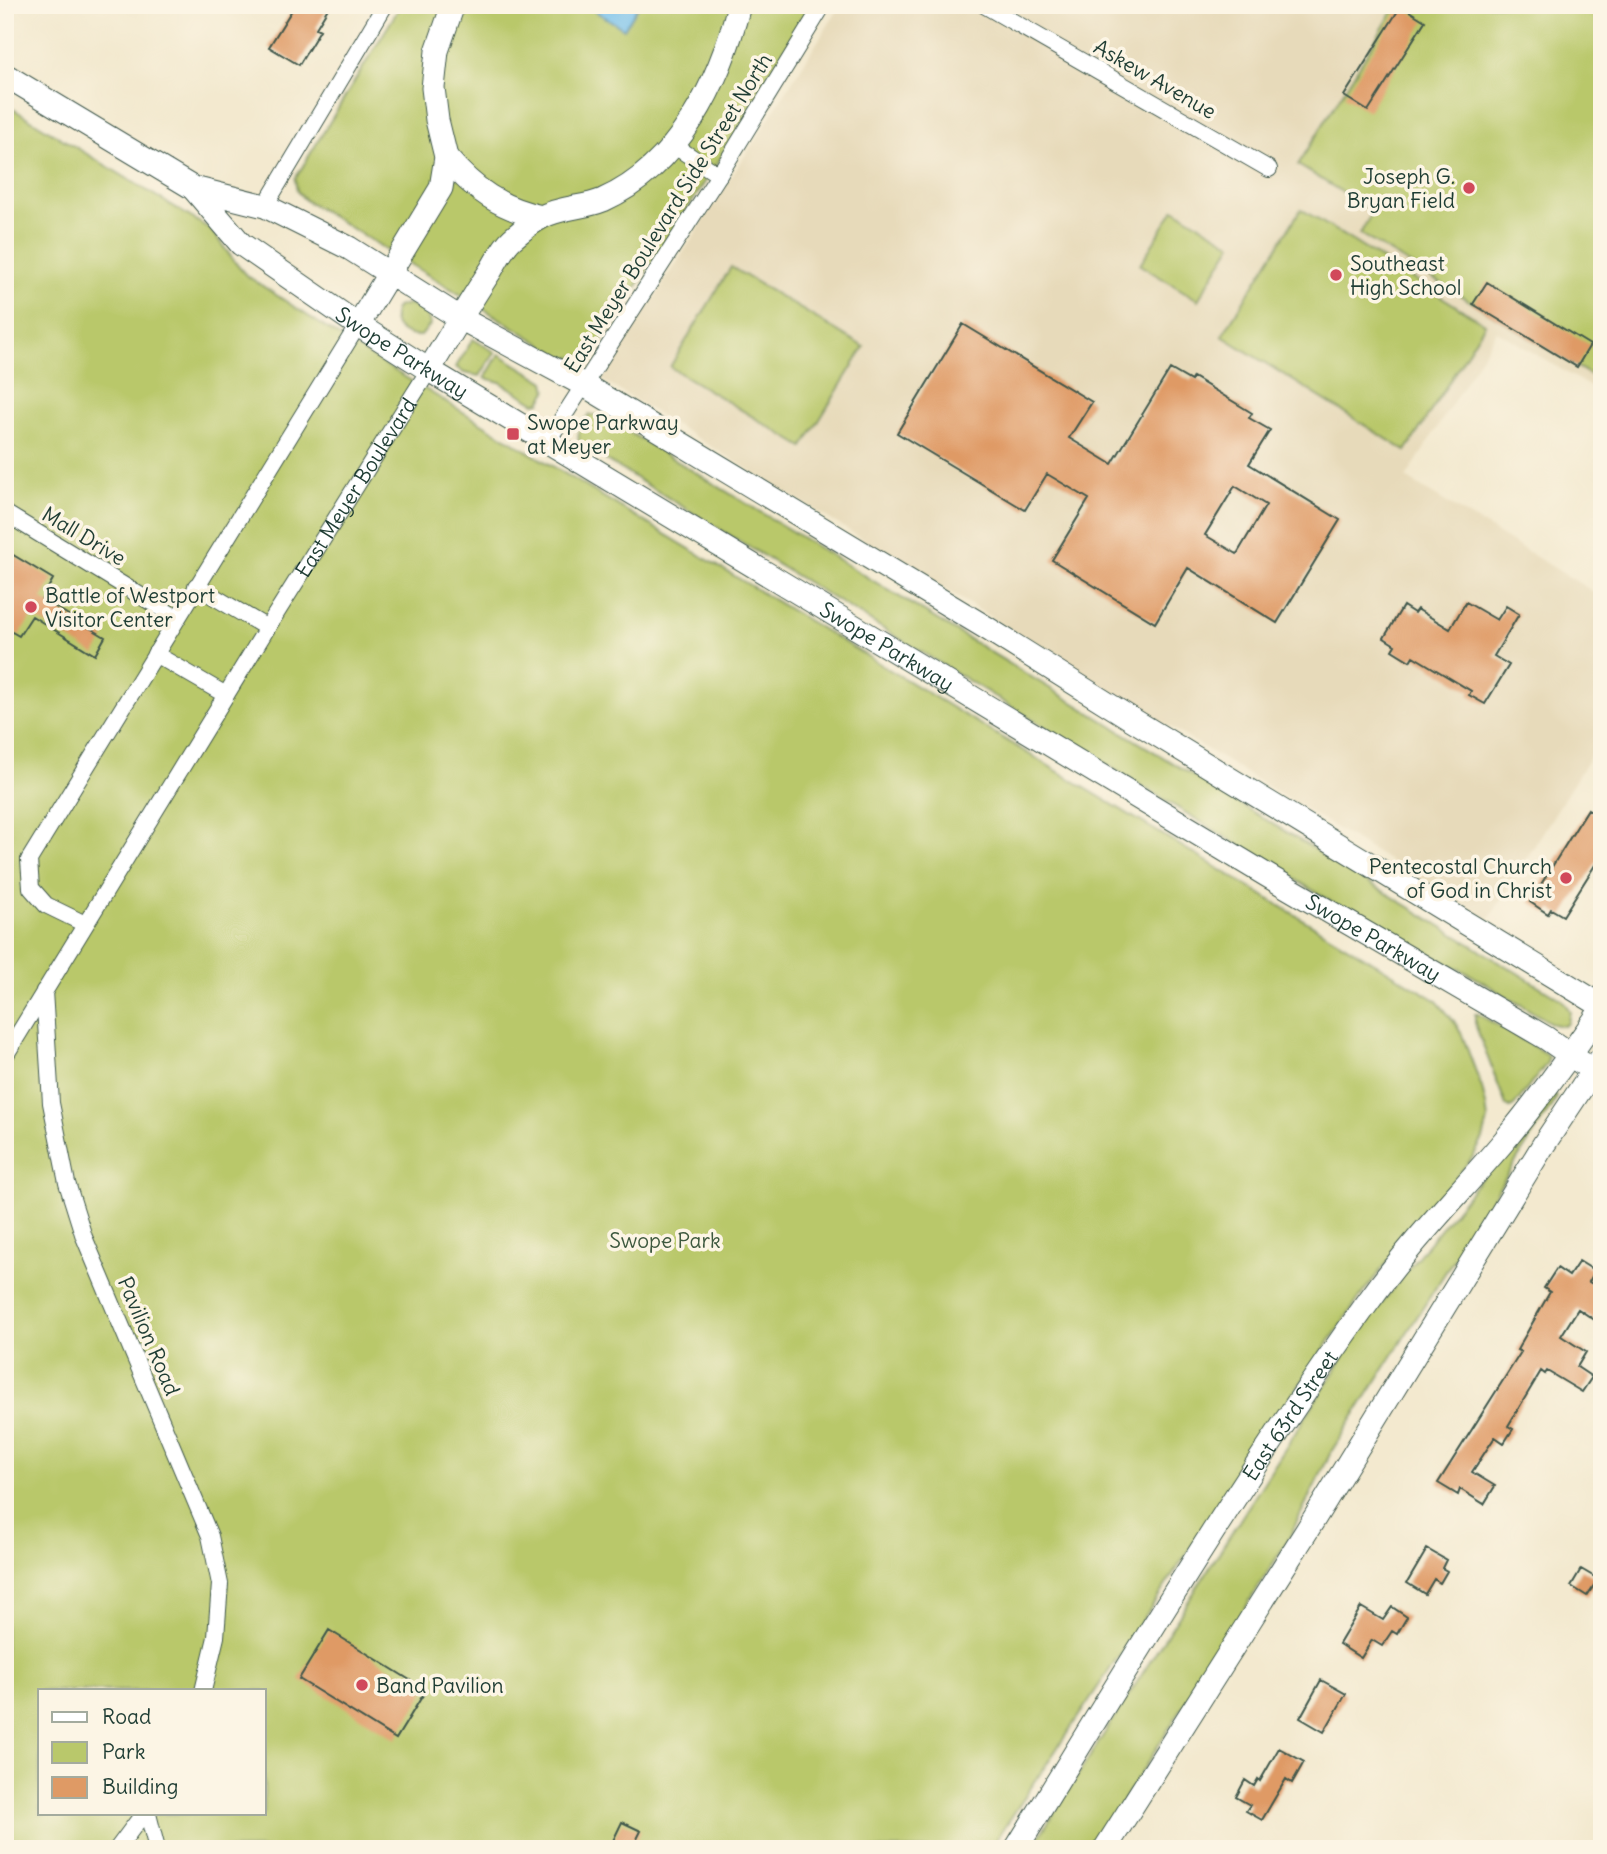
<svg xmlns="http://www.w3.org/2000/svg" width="1607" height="1854" font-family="Delius,sans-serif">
  <rect width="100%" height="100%" fill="#fcf5e5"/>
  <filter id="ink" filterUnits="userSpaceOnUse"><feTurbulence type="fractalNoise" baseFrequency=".0143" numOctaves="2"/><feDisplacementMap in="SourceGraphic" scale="14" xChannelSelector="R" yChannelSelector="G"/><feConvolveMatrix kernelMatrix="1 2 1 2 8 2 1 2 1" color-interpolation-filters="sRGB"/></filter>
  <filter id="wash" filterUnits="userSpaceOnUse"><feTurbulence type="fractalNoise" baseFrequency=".00686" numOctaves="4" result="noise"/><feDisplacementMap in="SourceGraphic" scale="28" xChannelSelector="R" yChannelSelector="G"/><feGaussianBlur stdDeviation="1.57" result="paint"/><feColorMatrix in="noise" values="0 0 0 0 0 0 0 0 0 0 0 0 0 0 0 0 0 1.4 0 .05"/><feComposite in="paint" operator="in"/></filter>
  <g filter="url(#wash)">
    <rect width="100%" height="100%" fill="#f3e9cf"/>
    <path fill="#e7daba" d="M 841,5 L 1602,5 L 1602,394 L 1497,331 L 1406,478 L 1602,597 L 1602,737 L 1488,921 L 602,380 Z"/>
    <path fill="#b9c86b" stroke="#6c8250" stroke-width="2" fill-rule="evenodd" d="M 401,5 L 821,5 L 593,353 L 566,359 L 305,200 L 297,191 L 295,179 Z
      M 1397,5 L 1602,5 L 1602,382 L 1360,234 L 1373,211 L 1298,165 Z
      M 5,104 L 210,229 C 223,244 232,261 246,275 L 352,345 L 1436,1000 L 1454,1021 L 1462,1035 L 1482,1088 L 1486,1105 L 1488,1120 L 1483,1139 L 1472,1158 L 1365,1290 L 1304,1378 L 990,1849 L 5,1849 ZM 40,1691 L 264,1691 L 264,1814 L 40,1814 Z
      M 1174,209 L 1232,244 L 1198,300 L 1140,265 Z
      M 1301,209 L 1485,324 L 1406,451 L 1222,336 Z
      M 731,267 L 864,347 L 803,447 L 670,367 Z
      M 408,304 C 419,308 429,313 430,325 L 421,336 C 403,337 387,325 397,307 Z
      M 473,339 L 495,352 L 480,376 L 464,373 L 456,367 Z
      M 499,354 L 545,382 L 547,391 L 540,402 L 535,403 L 500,382 L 485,378 Z
      M 589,415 L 599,415 L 609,420 L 1562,1000 L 1570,1011 L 1568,1023 L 1564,1026 L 1553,1024 L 1469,974 L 1375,928 L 583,446 L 579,442 C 577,432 581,422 589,415 Z
      M 1475,1014 L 1478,1014 L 1546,1054 L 1548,1058 L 1547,1063 L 1514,1106 L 1510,1108 L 1506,1105 L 1475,1024 Z
      M 1551,1092 L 1557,1097 L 1331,1452 L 1288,1540 L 1093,1849 L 1031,1849 L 1351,1345 L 1403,1275 Z"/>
    <path fill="#73c0ed" stroke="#497e90" stroke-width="2" d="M 585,5 L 639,5 L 624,29 Z"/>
    <g id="blocks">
      <path fill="#df9a65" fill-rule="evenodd" d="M 295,5 L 330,5 L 316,28 L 320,30 L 299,65 L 269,47 Z
        M 1401,6 L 1425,21 L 1368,111 L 1344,96 Z
        M 1487,282 L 1590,345 L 1577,367 L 1473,304 Z
        M 963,324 L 1092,402 L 1069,438 L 1112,464 L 1170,369 L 1191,381 L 1193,377 L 1252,413 L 1249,418 L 1270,430 L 1249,464 L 1340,520 L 1277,623 L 1188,568 L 1155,623 L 1052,560 L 1089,499 L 1047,474 L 1025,510 L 897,433 ZM 1235,486 L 1266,505 L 1237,554 L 1205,535 Z
        M 5,550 L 53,579 L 42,599 L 105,637 L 95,655 L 32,616 L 19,636 L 5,628 Z
        M 1466,602 L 1497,620 L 1506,606 L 1519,614 L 1494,656 L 1509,665 L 1485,704 L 1469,695 L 1471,691 L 1413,656 L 1410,661 L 1392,650 L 1395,645 L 1384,638 L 1403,606 L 1414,613 L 1417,609 L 1450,629 Z
        M 1588,809 L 1602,818 L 1602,854 L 1563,916 L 1551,909 L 1548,914 L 1530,902 Z
        M 1579,1261 L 1595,1271 L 1589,1282 L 1602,1290 L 1602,1325 L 1578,1309 L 1561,1336 L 1586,1352 L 1577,1367 L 1592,1377 L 1582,1392 L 1547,1371 L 1545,1374 L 1541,1371 L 1508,1426 L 1513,1429 L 1504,1443 L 1495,1437 L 1472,1472 L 1495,1486 L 1484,1504 L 1460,1489 L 1458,1495 L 1438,1483 L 1521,1352 L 1517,1350 L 1550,1292 L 1544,1288 L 1557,1268 L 1569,1276 Z
        M 1427,1549 L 1446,1560 L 1442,1568 L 1447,1571 L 1440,1583 L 1434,1579 L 1425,1594 L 1407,1583 Z
        M 1581,1569 L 1598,1579 L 1587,1596 L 1571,1586 Z
        M 1361,1607 L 1383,1620 L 1392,1607 L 1407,1617 L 1397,1634 L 1392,1631 L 1382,1646 L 1372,1640 L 1361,1658 L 1339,1644 Z
        M 329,1630 L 426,1690 L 396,1739 L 299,1679 Z
        M 1321,1680 L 1346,1694 L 1324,1732 L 1300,1718 Z
        M 1279,1748 L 1304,1762 L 1292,1783 L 1286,1779 L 1262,1820 L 1246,1811 L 1250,1805 L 1236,1797 L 1245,1780 L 1254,1786 L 1258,1779 L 1260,1781 Z
        M 622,1822 L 641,1831 L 632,1849 L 609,1849 Z"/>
    </g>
  </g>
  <g filter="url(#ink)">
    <use href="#blocks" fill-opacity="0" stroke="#3f574b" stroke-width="2"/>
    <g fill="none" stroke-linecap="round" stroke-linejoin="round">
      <g stroke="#3f574b" stroke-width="18">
        <g id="minor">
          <path d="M 984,5 L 1269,169"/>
          <path d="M 673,145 L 719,175"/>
          <path d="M 265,206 L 385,5"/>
          <path d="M 547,442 L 719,175 L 823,5"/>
          <path d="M 5,513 L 177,618"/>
          <path d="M 196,586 L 267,628"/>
          <path d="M 155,654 L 226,695"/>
          <path d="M 85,924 L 46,905 L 31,888 L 29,860 L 358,325"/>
          <path d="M 44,991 L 51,1103 L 67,1183 L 84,1237 L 210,1536 L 220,1584 L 216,1637 L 203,1691"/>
          <path id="s1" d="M 5,1056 L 267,628 L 429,370"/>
          <path d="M 148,1814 L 157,1849"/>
          <path d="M 117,1849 L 143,1814"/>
        </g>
      </g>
      <g stroke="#3f574b" stroke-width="25">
        <g id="secondary">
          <path d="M 5,75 L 193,188 L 265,206 L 349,248 L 460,318 L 584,385 L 985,627 L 1130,718 L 1602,1006"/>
          <path d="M 446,157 C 473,189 501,209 542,217"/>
          <path id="s2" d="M 193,188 L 241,244 L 358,325 L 429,370 L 1268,876 L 1546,1038 L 1602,1077"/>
          <path d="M 358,325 L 441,188 L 446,157 L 437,120 L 433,88 L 437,51 L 453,5"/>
          <path d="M 429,370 C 449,337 469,303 491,270 C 497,260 503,247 512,239 C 520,232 532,222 542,217 C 560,207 584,208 603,200 C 679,166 720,82 739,5"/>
          <path id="s3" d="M 1016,1849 C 1131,1663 1243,1475 1371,1298 C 1411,1242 1460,1193 1504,1141 C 1539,1099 1571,1054 1602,1009"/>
          <path d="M 1105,1849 L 1306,1532 L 1544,1144 L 1600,1060"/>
        </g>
      </g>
      <use href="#minor" stroke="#fff" stroke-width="16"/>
      <use href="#secondary" stroke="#fff" stroke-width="23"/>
    </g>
  </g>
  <g fill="#d1495b" stroke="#fcf5e5" stroke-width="2.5">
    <circle cx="1469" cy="188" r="7"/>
    <circle cx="1336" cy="275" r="7"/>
    <rect x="506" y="427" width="14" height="14" rx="3.5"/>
    <circle cx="31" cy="607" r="7"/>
    <circle cx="1566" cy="878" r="7"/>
    <circle cx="362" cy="1685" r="7"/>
  </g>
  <g text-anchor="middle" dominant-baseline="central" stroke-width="7" stroke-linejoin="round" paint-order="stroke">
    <g font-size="21" fill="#1f3d34" stroke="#fcf5e5">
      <text transform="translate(1155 79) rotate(30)">Askew Avenue</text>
      <text transform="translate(668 213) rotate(-58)">East Meyer Boulevard Side Street North</text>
      <text stroke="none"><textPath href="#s2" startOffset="268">Swope Parkway</textPath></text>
      <text stroke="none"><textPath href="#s1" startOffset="668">East Meyer Boulevard</textPath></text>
      <text transform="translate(84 536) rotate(31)">Mall Drive</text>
      <text stroke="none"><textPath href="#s2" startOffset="835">Swope Parkway</textPath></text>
      <text stroke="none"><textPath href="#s2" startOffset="1402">Swope Parkway</textPath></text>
      <text transform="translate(149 1336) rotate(67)">Pavilion Road</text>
      <text stroke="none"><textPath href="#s3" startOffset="513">East 63rd Street</textPath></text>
    </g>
    <g font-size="21" fill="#1f3d34" stroke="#fcf5e5" text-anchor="start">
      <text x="1455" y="176" text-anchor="end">Joseph G.<tspan x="1455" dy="24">Bryan Field</tspan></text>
      <text x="1350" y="263">Southeast<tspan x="1350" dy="24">High School</tspan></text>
      <text x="527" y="422">Swope Parkway<tspan x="527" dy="24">at Meyer</tspan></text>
      <text x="45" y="595">Battle of Westport<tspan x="45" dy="24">Visitor Center</tspan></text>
      <text x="1552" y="866" text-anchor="end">Pentecostal Church<tspan x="1552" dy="24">of God in Christ</tspan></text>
      <text x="376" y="1685">Band Pavilion</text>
    </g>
    <g font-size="21" fill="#3e593f" stroke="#fcf5e5">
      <text x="665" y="1240">Swope Park</text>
    </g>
  </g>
  <rect width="1607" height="1854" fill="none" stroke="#fcf5e5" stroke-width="28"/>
  <rect x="38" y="1689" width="228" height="126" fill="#fcf5e5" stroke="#a4ab9e" stroke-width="2"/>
  <rect x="52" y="1712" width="35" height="10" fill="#ffffff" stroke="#a4ab9e" stroke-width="2"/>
  <text x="102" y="1724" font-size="21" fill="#1f3d34">Road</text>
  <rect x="52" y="1742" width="35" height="21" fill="#b9c86b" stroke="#a4ab9e" stroke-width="2"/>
  <text x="102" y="1759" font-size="21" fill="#1f3d34">Park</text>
  <rect x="52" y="1777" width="35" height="21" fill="#df9a65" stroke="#a4ab9e" stroke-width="2"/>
  <text x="102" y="1794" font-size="21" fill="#1f3d34">Building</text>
</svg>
